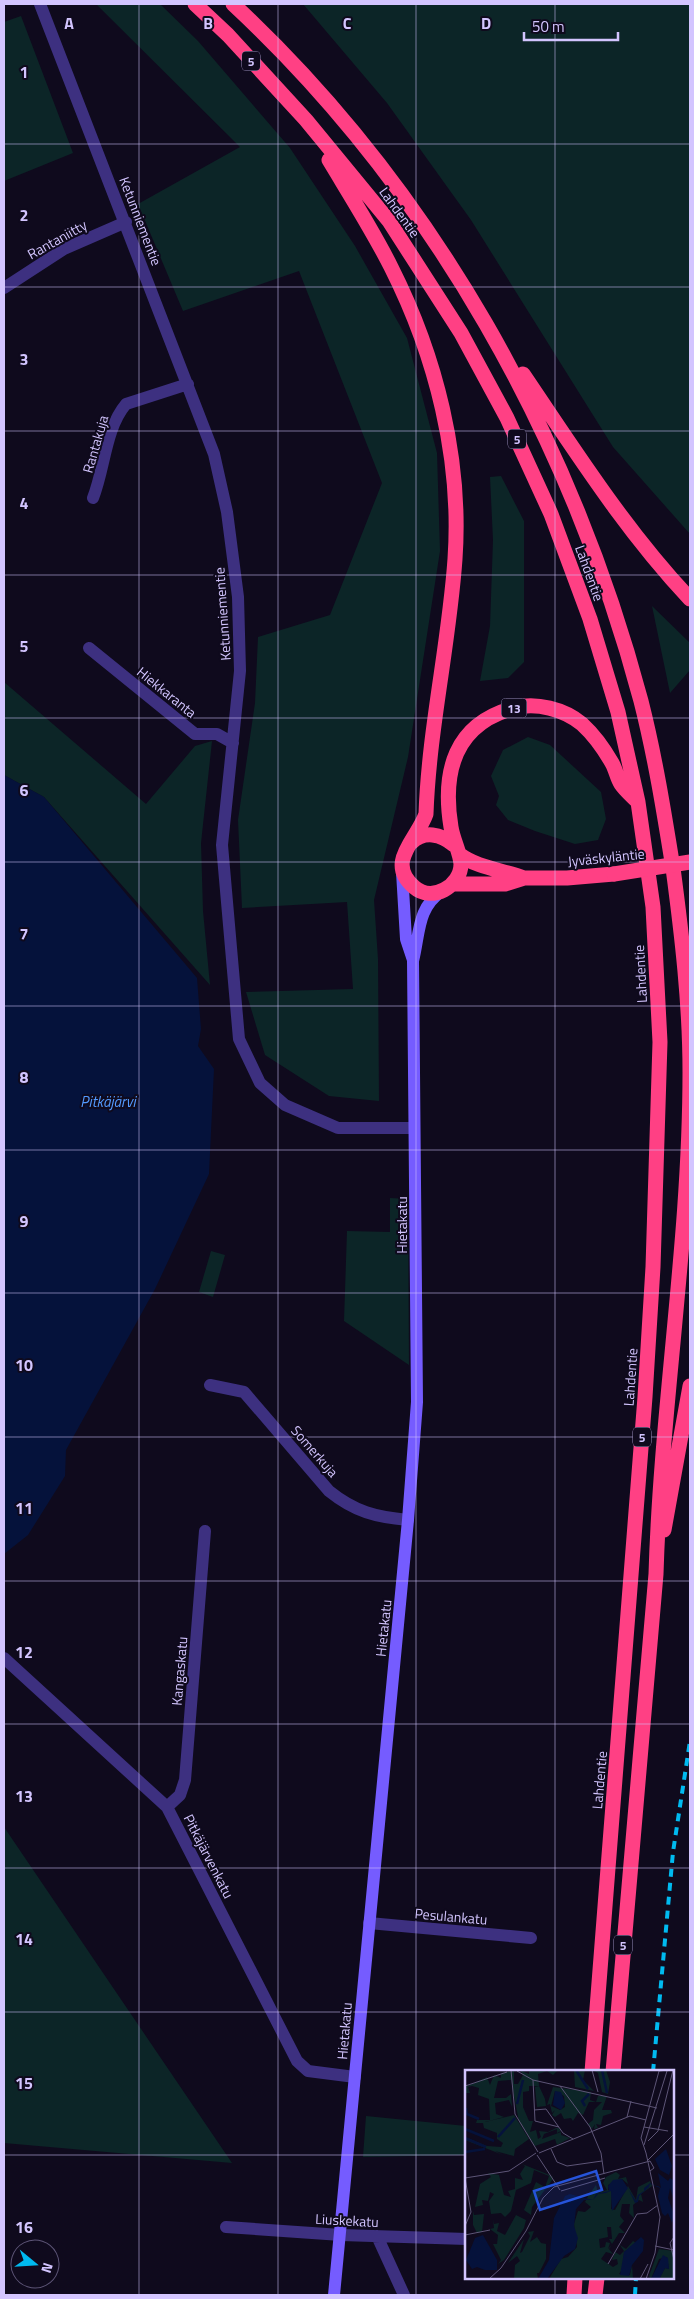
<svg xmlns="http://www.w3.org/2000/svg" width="694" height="2299" font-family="'Titillium Web',sans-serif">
  <rect width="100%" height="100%" fill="#0f0a1d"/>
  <path fill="#0c2527" d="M 96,4 L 160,4 L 198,41 L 290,148 L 355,246 L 407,338 L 437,453 L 440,551 L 408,757 L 374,900 L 378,959 L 379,1101 L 329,1096 L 265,1055 L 246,992 L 353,989 L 347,902 L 242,908 L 238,820 L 255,703 L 258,637 L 330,615 L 382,483 L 299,271 L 183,311 L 138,204 L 240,147 Z
    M 303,4 L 690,4 L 690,534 L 613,447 L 471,220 L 387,103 Z
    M 21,16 L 73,153 L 4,181 L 4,22 Z
    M 501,476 L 524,521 L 524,662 L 508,678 L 480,681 L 490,626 L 493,540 L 490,477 Z
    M 652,606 L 690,643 L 690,670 L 670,693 Z
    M 4,682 L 146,804 L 195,746 L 212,741 L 201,843 L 203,911 L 210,985 L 44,797 L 4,775 Z
    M 528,737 L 550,745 L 601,792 L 606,819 L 598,840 L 575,844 L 535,831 L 508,820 L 496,805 L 499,796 L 491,776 L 503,750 Z
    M 390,1198 L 408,1199 L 409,1365 L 344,1321 L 347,1231 L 390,1232 Z
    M 211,1251 L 225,1255 L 213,1297 L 199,1292 Z
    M 4,1827 L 232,2163 L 4,2143 Z
    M 366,2116 L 466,2126 L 466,2155 L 363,2157 Z"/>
  <path fill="#05123b" d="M 4,775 L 44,797 L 197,978 L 201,1029 L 198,1046 L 214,1069 L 209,1174 L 155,1289 L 66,1450 L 65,1476 L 28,1535 L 4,1554 Z"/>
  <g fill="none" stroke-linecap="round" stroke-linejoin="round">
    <path stroke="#3d3080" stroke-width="12" d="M 40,4 L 214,454 L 227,512 L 238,597 L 240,671 L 222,845 L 239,1039 L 260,1083 L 285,1105 L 338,1128 L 414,1128
      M 4,288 L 64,249 L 126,222
      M 93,498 C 105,468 105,429 126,404 L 188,384
      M 89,648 L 195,734 L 217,734 L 233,743
      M 210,1385 L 244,1392 L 329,1491 C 355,1512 376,1517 408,1520
      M 4,1658 L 167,1807 L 297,2061 L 308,2071 L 355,2077
      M 167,1807 L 180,1795 L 185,1780 L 205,1531
      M 369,1923 L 531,1938
      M 226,2227 L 341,2235 L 467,2239
      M 377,2236 L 404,2295"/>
    <path stroke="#755cff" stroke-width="12" d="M 402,872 L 406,939 L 413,960
      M 334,2295 L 408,1520 L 417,1402 L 413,961 C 420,933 417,908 442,891"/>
    <path stroke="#ff4084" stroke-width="15" d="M 195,4 L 228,35 L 306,120 L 389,221 L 461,333 L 507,418 L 551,514 L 590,619 L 618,712 L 638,802 L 653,907 L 660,1042 L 653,1267 L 645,1397 L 592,2072
      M 233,4 C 433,190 571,438 641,701 C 655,756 664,812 673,868 C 682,936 690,1004 690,1072 C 690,1240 661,1406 656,1574 L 613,2072
      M 329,160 C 350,195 373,231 391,267 C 436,356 462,459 455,559 C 449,645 429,728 426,814 C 417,840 385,862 414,887 C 432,903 461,886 461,864 C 460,852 453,840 451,827 C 442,772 454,724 514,708 C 536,702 564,709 582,724 C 594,735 604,749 612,763 C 616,770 617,778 621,784 C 625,790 632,796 637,801
      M 523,374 C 576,452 625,530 690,599
      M 411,843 C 424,830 441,834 454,845
      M 459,854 C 477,868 503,870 524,878
      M 453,884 L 505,884 L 524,878 L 567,878 L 614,874
      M 664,1530 L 690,1386
      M 574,2295 L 575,2278
      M 595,2295 L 597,2278"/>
    <path stroke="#00baf0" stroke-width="4" stroke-dasharray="8 6" stroke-linecap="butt" d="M 653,2072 L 673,1852 L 690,1741
      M 635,2295 L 636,2278"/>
    <path stroke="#ff4084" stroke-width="15" d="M 614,874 L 690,862"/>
  </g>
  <path fill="none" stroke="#d3c5ff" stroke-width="1" stroke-opacity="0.55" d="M 139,4 L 139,2295M 278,4 L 278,2295M 416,4 L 416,2295M 555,4 L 555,2072M 4,144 L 690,144M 4,287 L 690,287M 4,431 L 690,431M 4,575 L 690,575M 4,718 L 690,718M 4,862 L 690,862M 4,1006 L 690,1006M 4,1150 L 690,1150M 4,1293 L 690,1293M 4,1437 L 690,1437M 4,1581 L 690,1581M 4,1724 L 690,1724M 4,1868 L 690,1868M 4,2012 L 690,2012M 4,2155 L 467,2155M 673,2155 L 690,2155M 555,2278 L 555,2295"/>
  <g text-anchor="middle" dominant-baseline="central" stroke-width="4" stroke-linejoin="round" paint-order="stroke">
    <g fill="#0f0a1d" stroke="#988dbb" stroke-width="1">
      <rect x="242" y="51.5" width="18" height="19" rx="4"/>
      <rect x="508" y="429.5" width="18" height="19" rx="4"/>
      <rect x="501.5" y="698.5" width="25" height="19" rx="4"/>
      <rect x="633" y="1427.5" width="18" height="19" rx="4"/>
      <rect x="614" y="1935.5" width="18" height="19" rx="4"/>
    </g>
    <g font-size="12" font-weight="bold" fill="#d3c5ff">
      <text x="251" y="61">5</text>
      <text x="517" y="439">5</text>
      <text x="514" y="708">13</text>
      <text x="642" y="1437">5</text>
      <text x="623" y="1945">5</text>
    </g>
    <g font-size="14" fill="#d3c5ff" stroke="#0f0a1d">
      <text transform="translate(400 212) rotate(54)">Lahdentie</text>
      <text transform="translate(141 221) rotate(69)">Ketunniementie</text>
      <text transform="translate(57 239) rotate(-29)">Rantaniitty</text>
      <text transform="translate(95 444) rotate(-74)">Rantakuja</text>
      <text transform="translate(590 573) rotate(70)">Lahdentie</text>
      <text transform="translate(222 614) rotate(-94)">Ketunniementie</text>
      <text transform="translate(167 692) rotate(39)">Hiekkaranta</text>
      <text transform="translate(606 857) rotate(-6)">Jyväskyläntie</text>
      <text transform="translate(640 974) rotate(-93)">Lahdentie</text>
      <text transform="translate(401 1225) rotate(-90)">Hietakatu</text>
      <text transform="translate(630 1377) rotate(-86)">Lahdentie</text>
      <text transform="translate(315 1451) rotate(49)">Somerkuja</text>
      <text transform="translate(383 1628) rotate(-84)">Hietakatu</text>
      <text transform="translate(179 1671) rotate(-85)">Kangaskatu</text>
      <text transform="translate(599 1780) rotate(-85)">Lahdentie</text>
      <text transform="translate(209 1856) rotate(63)">Pitkäjärvenkatu</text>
      <text transform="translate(451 1916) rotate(5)">Pesulankatu</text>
      <text transform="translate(344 2031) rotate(-85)">Hietakatu</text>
      <text transform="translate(347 2220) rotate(3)">Liuskekatu</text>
    </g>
    <g font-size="15" font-style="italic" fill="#539aff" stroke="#0f0a1d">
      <text x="108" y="1101">Pitkäjärvi</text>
    </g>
  </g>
  <g transform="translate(465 2070)">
    <rect width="209" height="209" fill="#0f0a1d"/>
    <path d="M 55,0 L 64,4 L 64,0 L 93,0 L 88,5 L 82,1 L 73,4 L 74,16 L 64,16 L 64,21 L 58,22 L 58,37 L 64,51 L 68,51 L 65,62 L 71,60 L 73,69 L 76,67 L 74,61 L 83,62 L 91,58 L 94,58 L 96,61 L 92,63 L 92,59 L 79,64 L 77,69 L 96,62 L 96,65 L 105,68 L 92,75 L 90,69 L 70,76 L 54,52 L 46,10 L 33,11 L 29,28 L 41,28 L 46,24 L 47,37 L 44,30 L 30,33 L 31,44 L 39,47 L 20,52 L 49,45 L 64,69 L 50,79 L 49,86 L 30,81 L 38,85 L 0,70 L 0,67 L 22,76 L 36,77 L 38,73 L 32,69 L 32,63 L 19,58 L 18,53 L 11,53 L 12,50 L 25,50 L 24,29 L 13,25 L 14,18 L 7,16 L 3,17 L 5,23 L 1,23 L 0,31 L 0,17 L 22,7 L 25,15 L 29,5 L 36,8 L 36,3 L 49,1 L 52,2 L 49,1 L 49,14 L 53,14 L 58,5 ZM 109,0 L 120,0 L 118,10 L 129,21 L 96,14 L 110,17 ZM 128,0 L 141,0 L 145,12 L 143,24 L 137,22 L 133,3 ZM 74,16 L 80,29 L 81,36 L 72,37 L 70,17 ZM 88,17 L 126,22 L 125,30 L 131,32 L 133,26 L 142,26 L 137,40 L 146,40 L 147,43 L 138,46 L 136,55 L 131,54 L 133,58 L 129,59 L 130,54 L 127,59 L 123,54 L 128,50 L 129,40 L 137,32 L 124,32 L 118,45 L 113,43 L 108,51 L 106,48 L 99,49 L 96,43 L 90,47 L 87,45 L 90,40 L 87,43 L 85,34 L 82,35 ZM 90,21 L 99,26 L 100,37 L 95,40 L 86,36 ZM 57,94 L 87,106 L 88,109 L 67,137 L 66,145 L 59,140 L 71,112 L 80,117 L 84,106 L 69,100 L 66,113 L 51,120 L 46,141 L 40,147 L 36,143 L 26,144 L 24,131 L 29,124 L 25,122 L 23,131 L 17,130 L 18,135 L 10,137 L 15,114 L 26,107 L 23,103 L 34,105 L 39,125 L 46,127 L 43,121 L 50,119 L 50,108 L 58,110 L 55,104 L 60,96 ZM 151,102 L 155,105 L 153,109 L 161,107 L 163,114 L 157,109 L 143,115 L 143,120 L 147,121 L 146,139 L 150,140 L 163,116 L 171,130 L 173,117 L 185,111 L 187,116 L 176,124 L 178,132 L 174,130 L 168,135 L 169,148 L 164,143 L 165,134 L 157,134 L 155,146 L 159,151 L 154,157 L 160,163 L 154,163 L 147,174 L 144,169 L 147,169 L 146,157 L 142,157 L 143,167 L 134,169 L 135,178 L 140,177 L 141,172 L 145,173 L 143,179 L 147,175 L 144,179 L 148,184 L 141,182 L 136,189 L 148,197 L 153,194 L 152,189 L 147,190 L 150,182 L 155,185 L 159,181 L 155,175 L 161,179 L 168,171 L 171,173 L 159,182 L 158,198 L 154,204 L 165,205 L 167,195 L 168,209 L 84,209 L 96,189 L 103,187 L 112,177 L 109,154 L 113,141 L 120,142 L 126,137 L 120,132 L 123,126 L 131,115 L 133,123 L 142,120 L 138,113 L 141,107 ZM 8,141 L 9,145 L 19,144 L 17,162 L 12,163 L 8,155 ZM 51,145 L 61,150 L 59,158 L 39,190 L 33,194 L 36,190 L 28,174 L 32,174 L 33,165 L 25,159 L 29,158 L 28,149 L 29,154 L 34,153 L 32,161 L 40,165 ZM 69,161 L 65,172 L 72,167 L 76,173 L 81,174 L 81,189 L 74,203 L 72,203 L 73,209 L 49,209 L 50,195 L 55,191 L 52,186 L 43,193 L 59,169 L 55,183 L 57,182 L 65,166 L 63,162 ZM 194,179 L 209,181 L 209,209 L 194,209 L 200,198 L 204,199 L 202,187 L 194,189 L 186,209 L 184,206 Z" fill="#0c2527" fill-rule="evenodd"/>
    <path d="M 90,21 L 96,22 L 100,33 L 96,40 L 88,35 ZM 201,79 L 207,96 L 204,105 L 195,100 L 190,89 ZM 193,103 L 203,111 L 205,108 L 208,110 L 209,130 L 205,118 L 203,128 L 209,144 L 207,153 L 203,143 L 200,146 L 197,143 L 193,126 L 195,118 L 185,114 L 184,117 L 174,126 L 173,132 L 170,133 L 163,118 L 147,141 L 146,121 L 143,122 L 141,123 L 133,124 L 128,130 L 119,130 L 111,139 L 109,156 L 113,168 L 110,179 L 99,186 L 82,209 L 73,209 L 84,190 L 89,148 L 100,126 L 105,124 L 128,130 L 131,124 L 144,121 L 143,116 L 148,110 L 157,109 L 171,131 L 173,125 L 179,121 L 179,118 L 184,114 L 185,113 L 191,116 L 193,116 L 196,118 ZM 18,165 L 32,190 L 32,200 L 20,200 L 12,197 L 7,199 L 1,190 L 10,168 ZM 176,167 L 179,170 L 178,181 L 167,195 L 164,206 L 155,205 L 159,182 ZM 198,185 L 203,188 L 204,199 L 200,198 L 195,208 L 186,209 Z" fill="#05123b"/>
    <path fill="none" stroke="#05123b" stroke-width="2.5" d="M 111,0 L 123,19M 137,0 L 142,23M 52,34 L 58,10M 120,36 L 117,31 L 124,24M 1,38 L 2,44 L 14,49M 0,59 L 29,71M 33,67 L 50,48M 0,68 L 21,77M 0,82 L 20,79"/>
    <path fill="none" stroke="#5d5577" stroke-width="1" d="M 46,0 L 50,44 L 73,82M 127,0 L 133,22M 52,1 L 68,10 L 192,38M 68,10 L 70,51 L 94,57M 0,16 L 42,2M 95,16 L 125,57 L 136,83 L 139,104M 69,40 L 81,39 L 98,63 L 108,69M 162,47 L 166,31M 179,57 L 203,61M 183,71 L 193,61 L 208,0M 179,75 L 202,1M 86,79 L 92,92 L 102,96 L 137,91M 74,83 L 165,46 L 181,50M 181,83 L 176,68 L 194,1 L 203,0M 72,85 L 95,120M 182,91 L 209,64M 0,108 L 44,101 L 71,83M 96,121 L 140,108M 0,156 L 6,142 L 0,108M 0,165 L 25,160M 190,176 L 209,180M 209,190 L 205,173 L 209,167M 143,194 L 172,144 L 182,143 L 193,135M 24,209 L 36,198 L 61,161 L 78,128 L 89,117 L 185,91 L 189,98 L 185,101M 175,209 L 183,194M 181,209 L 190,183 L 195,147 L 181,83"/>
    <path fill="#2654da" fill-opacity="0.15" stroke="#2654da" stroke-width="2.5" d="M 131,101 L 137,120 L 75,140 L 69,121 Z"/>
    <rect width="209" height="209" fill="none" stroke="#d3c5ff" stroke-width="2.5"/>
  </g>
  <g font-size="16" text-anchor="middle" font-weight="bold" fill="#d3c5ff" stroke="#0f0a1d" stroke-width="4" stroke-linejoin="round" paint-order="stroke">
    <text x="69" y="29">A</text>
    <text x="208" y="29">B</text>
    <text x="347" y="29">C</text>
    <text x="486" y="29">D</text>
    <text x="24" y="78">1</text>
    <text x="24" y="221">2</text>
    <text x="24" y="365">3</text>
    <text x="24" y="509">4</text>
    <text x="24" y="652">5</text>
    <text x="24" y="796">6</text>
    <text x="24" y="940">7</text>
    <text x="24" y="1083">8</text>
    <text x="24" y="1227">9</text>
    <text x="24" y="1371">10</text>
    <text x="24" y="1514">11</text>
    <text x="24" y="1658">12</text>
    <text x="24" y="1802">13</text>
    <text x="24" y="1945">14</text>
    <text x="24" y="2089">15</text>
    <text x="24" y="2233">16</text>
  </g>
  <rect width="694" height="2299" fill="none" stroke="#d3c5ff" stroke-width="10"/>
  <g transform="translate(35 2264) rotate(108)"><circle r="24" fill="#0f0a1d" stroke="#5d5577"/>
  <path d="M0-4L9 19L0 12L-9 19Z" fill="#00baf0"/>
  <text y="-8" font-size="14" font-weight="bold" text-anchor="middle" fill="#d3c5ff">N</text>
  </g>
  <path d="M524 32v8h94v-8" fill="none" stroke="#d3c5ff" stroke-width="2.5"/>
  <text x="532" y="32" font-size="15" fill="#d3c5ff" stroke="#0f0a1d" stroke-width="4" paint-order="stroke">50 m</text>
</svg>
